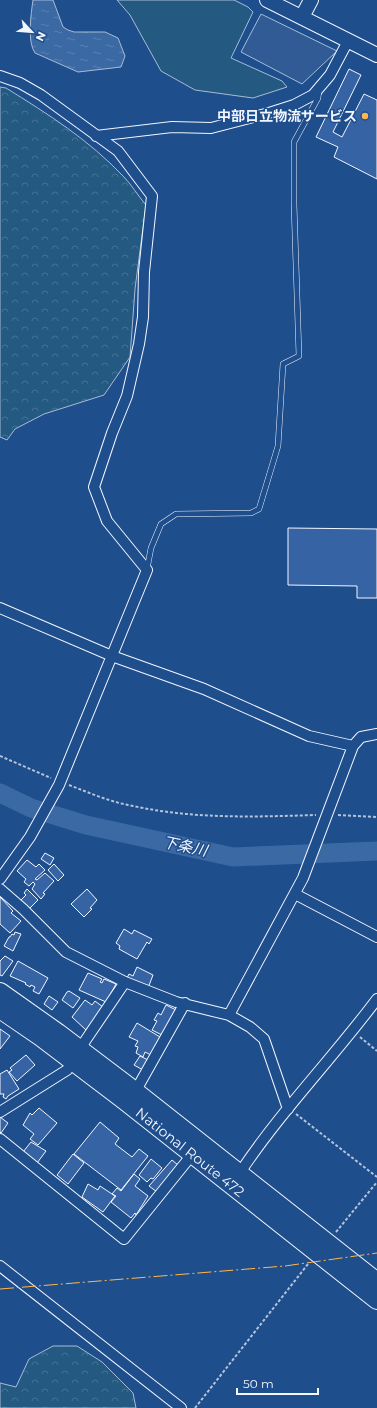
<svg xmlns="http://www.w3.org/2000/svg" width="377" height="1408" font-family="Montserrat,'Noto Sans JP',sans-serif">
  <defs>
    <pattern id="forest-crowns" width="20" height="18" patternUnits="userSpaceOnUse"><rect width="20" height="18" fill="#245a82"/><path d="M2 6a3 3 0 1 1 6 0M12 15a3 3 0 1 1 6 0" fill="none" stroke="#447295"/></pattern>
    <pattern id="water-ripples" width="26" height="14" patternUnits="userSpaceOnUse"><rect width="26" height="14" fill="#3b69a3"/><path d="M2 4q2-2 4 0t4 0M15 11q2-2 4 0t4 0" fill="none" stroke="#587fb1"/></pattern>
  </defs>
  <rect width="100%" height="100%" fill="#1f4e8c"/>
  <path fill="#245a82" stroke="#a8bbd7" d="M 117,0 L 234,0 L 248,7 L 253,12 L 231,58 L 282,81 L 287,87 L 253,98 L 195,90 L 161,71 L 130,15 Z"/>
  <path fill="url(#forest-crowns)" stroke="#a8bbd7" d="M 0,87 L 6,88 C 48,114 89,140 123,176 C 132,185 138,196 146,205 L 135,289 L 130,357 L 104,395 L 44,414 L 15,429 L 7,440 L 0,437 Z
    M 53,1346 L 77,1346 L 102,1362 L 133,1393 L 136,1408 L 0,1408 L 0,1383 L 16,1387 L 29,1359 Z"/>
  <path fill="#305b95" stroke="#a8bbd7" d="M 261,14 L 337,51 L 302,84 L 241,52 Z"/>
  <path fill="url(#water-ripples)" stroke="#a8bbd7" d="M 33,0 L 53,0 L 63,27 L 68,30 L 74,32 L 105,32 L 118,38 L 125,56 L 121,67 L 78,72 L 35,53 C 27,42 31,14 33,0 Z"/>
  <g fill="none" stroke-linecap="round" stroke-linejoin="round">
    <path stroke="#3b69a3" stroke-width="19" d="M 0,793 L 31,808 L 86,825 L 233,857 L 377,851"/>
  </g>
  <path fill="#3563a3" stroke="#f2f6ff" d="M 349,69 L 361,75 L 333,132 L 342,137 L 364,94 L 377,100 L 377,179 L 334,157 L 338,147 L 316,137 Z
    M 288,528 L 377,529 L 377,598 L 357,598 L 357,586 L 288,585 Z
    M 45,853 L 54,858 L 50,865 L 41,859 Z
    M 27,860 L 36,867 L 39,864 L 45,870 L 35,879 L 37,880 L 45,873 L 54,881 L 43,893 L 45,894 L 41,899 L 32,889 L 35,884 L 33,882 L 29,886 L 24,882 L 26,879 L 17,871 Z
    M 54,864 L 64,875 L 58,881 L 48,870 Z
    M 27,889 L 38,900 L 28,910 L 19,902 L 26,895 L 24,893 Z
    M 87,889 L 97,900 L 90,908 L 92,909 L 84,917 L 71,904 Z
    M 0,897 L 13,911 L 11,913 L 21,921 L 10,933 L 0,924 Z
    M 124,929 L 132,934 L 134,930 L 152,939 L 149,944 L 147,942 L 137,959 L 119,949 L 120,946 L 116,943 Z
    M 15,932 L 21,934 L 13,951 L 4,946 L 9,937 L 10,937 L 12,934 L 14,935 Z
    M 5,956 L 13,961 L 2,976 L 0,975 L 0,961 Z
    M 18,961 L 48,978 L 39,994 L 33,991 L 35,987 L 31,985 L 30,987 L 25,984 L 26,983 L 10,976 Z
    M 137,967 L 153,975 L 148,988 L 127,978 L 129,974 L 133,976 Z
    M 88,973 L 102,979 L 100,982 L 102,983 L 104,979 L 116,984 L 106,1002 L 79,990 Z
    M 69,991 L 80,998 L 73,1008 L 62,1000 L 67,992 Z
    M 49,996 L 58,1002 L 52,1010 L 44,1004 Z
    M 85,1000 L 92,1005 L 95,1001 L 103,1007 L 86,1030 L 72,1017 Z
    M 166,1005 L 176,1010 L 162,1035 L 152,1030 L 157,1021 L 154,1020 L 158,1013 L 161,1015 Z
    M 137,1023 L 160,1037 L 151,1055 L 145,1052 L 143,1057 L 136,1053 L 138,1047 L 135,1046 L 138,1041 L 129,1037 Z
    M 0,1029 L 10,1036 L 0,1049 Z
    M 26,1055 L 35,1065 L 17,1081 L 9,1072 L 12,1070 L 10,1068 Z
    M 140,1056 L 148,1060 L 143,1070 L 134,1065 Z
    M 7,1070 L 19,1089 L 8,1096 L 6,1099 L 3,1097 L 4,1094 L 0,1094 L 0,1074 Z
    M 39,1108 L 57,1123 L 38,1145 L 30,1139 L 34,1134 L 23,1125 L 30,1113 L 32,1115 Z
    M 0,1117 L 8,1123 L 1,1133 L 0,1132 Z
    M 100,1122 L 119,1138 L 115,1144 L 132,1157 L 139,1149 L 148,1156 L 121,1190 L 74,1154 Z
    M 31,1142 L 46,1151 L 37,1163 L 23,1152 Z
    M 73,1154 L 84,1163 L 68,1184 L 57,1175 Z
    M 151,1159 L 162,1168 L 153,1179 L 151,1178 L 147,1182 L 139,1175 Z
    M 172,1160 L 178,1165 L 157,1192 L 149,1186 Z
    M 134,1174 L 140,1179 L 135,1186 L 148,1196 L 136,1215 L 135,1213 L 131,1218 L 111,1202 L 116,1196 L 112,1194 L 117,1188 L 121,1191 Z
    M 88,1184 L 98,1190 L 100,1186 L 115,1196 L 103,1212 L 82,1197 Z"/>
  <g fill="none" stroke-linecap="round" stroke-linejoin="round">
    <g stroke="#f2f6ff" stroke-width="6">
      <path id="lane" d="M 147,569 L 151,548 L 161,524 L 176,514 L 251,513 L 259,509 L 278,446 L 283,364 L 299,356 L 294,204 L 294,142 L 318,98 L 319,89"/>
    </g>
    <g stroke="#f2f6ff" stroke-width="12">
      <path id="street" d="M 0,76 L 20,83 L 41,95 L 118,151 L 152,196 L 144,272 L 143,317 L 139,344 L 127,396 L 112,433 L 94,487 L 107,521 L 147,570 L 59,785 L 30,837 L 0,879
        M 96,136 L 172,127 L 211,128 L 269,113 L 294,105 L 313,95 L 330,75 L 348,41
        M 0,608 L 112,656 L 204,689 L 309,736 L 353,746
        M 0,889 L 23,909 L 66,952 L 125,982 L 176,1002 L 229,1015 L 250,1027 L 264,1039 L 288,1109
        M 295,894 L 377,937
        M 229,1015 L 303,878 L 353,746 L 361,737 L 377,734
        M 135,1092 L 185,1003
        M 0,1112 L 67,1070 L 85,1041 L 125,982
        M 0,1139 L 124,1239 L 195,1151
        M 239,1174 C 280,1112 333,1058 377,999
        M 0,1266 L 181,1408"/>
    </g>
    <g stroke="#f2f6ff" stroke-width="16">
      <path id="secondary" d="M 267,0 L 377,55
        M 302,17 L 311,0"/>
    </g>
    <g stroke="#f2f6ff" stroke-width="20">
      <g id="highway">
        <path d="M 0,992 L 58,1033 L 132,1089 L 377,1282"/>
        <path id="s1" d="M 0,1009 L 41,1037 L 124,1100 L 377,1300"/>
      </g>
    </g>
    <path stroke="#b3c4dc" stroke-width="2" stroke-dasharray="3 2" stroke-linecap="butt" d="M 0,756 L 51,778
      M 69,785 C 90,793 110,802 133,806 C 193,819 254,817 316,815
      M 338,815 L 377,817
      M 360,1037 L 377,1051
      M 296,1114 L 377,1177
      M 336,1232 L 377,1182
      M 195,1408 L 308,1264"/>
    <use href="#lane" stroke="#1f4e8c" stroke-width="5"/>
    <use href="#street" stroke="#1f4e8c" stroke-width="10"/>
    <use href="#secondary" stroke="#1f4e8c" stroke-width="14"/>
    <use href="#highway" stroke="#1f4e8c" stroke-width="18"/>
    <path stroke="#ffb74d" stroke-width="1" stroke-dasharray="14 3 2 3" stroke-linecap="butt" d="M 0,1289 L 285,1266 L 377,1253"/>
  </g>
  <circle fill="#ffb74d" stroke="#1f4e8c" stroke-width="1.5" cx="365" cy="116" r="4"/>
  <g text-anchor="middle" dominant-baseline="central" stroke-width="3" stroke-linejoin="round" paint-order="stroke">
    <g font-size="14" font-weight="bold" fill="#f2f6ff" stroke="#1f4e8c" text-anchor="end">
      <text x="357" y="116">中部日立物流サービス</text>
    </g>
    <g font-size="14" fill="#f2f6ff" stroke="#1f4e8c">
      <text stroke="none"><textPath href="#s1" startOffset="238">National Route 472</textPath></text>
    </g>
    <g font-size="15" font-style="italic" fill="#f2f6ff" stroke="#1f4e8c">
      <text transform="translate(185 846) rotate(12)">下条川</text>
    </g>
  </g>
  <g transform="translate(32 32) rotate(116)" stroke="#1f4e8c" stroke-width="3" paint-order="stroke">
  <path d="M0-3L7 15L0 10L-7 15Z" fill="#f2f6ff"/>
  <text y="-6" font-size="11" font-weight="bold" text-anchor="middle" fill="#f2f6ff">N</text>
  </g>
  <path d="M237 1388v6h81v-6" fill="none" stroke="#f2f6ff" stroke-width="2"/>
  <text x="243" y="1388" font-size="12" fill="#f2f6ff" stroke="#1f4e8c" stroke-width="3" paint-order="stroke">50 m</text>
</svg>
